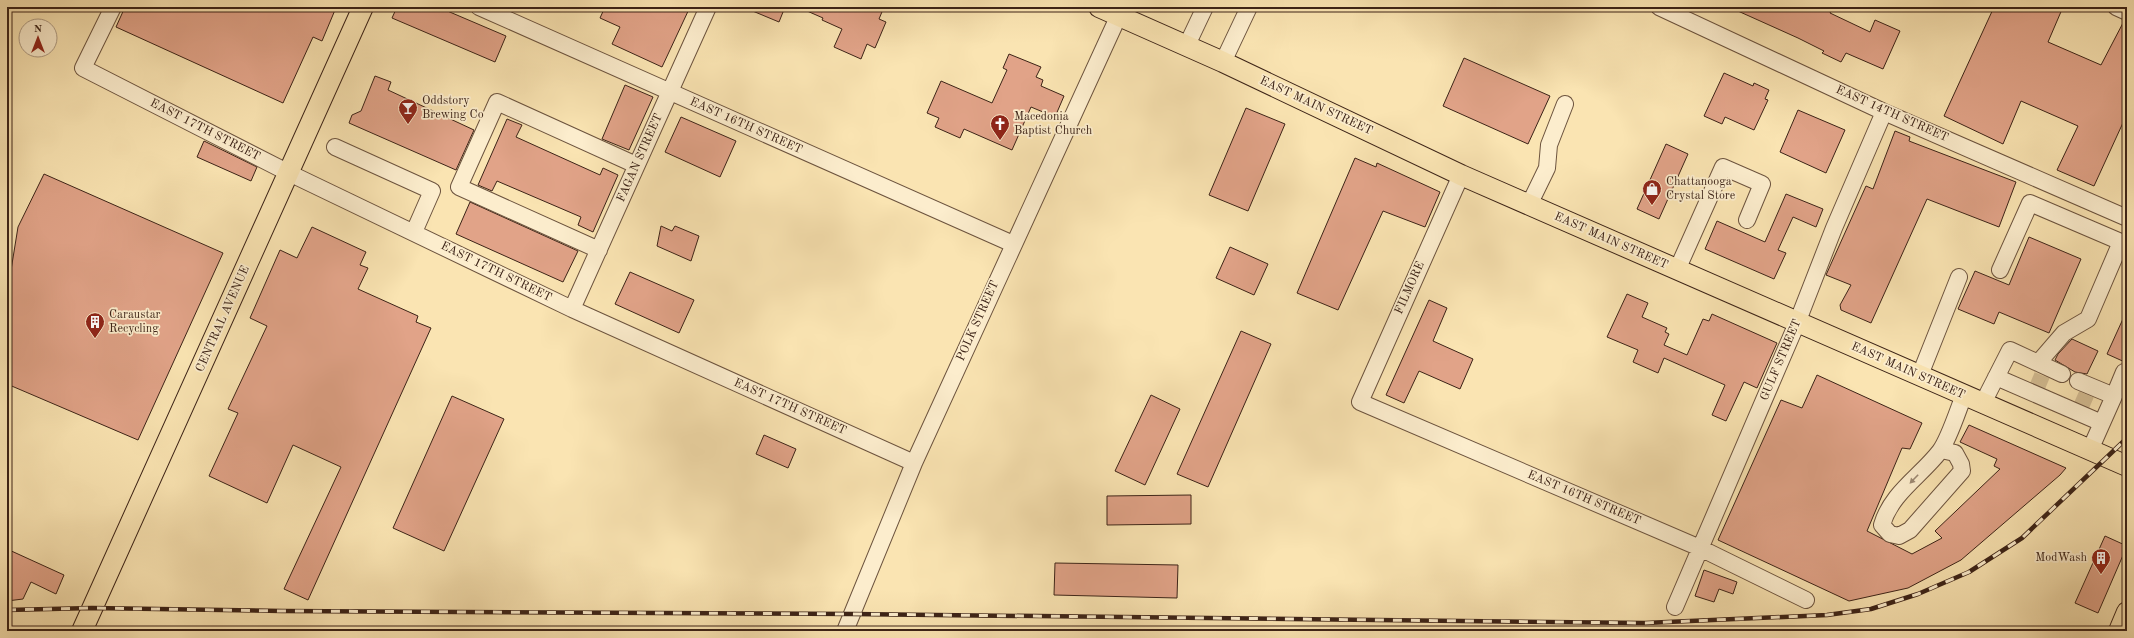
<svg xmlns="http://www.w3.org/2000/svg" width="2134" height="638" font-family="'Old Standard TT',serif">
  <rect width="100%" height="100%" fill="#fae4b2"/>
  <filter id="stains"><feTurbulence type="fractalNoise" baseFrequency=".005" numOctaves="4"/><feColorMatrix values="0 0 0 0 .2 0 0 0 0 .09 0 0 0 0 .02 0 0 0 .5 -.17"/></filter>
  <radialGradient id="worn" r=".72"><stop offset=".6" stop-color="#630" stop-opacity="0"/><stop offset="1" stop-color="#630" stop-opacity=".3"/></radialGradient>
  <path fill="#e1a388" stroke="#3c2317" d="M 125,7 L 328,7 L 335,10 L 322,41 L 313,37 L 283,103 L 116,27 Z
    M 397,7 L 438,7 L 506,36 L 495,62 L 392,18 Z
    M 605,7 L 690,7 L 662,67 L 612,44 L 620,27 L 600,18 Z
    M 743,7 L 785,7 L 779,22 Z
    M 798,7 L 884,7 L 879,19 L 886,22 L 875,48 L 867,44 L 861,59 L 834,47 L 842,29 L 822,20 L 823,18 Z
    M 1729,7 L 1833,7 L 1830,13 L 1870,32 L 1875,20 L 1900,31 L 1883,69 L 1846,53 L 1841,62 L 1822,53 L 1824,51 L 1798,38 Z
    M 1994,7 L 2063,7 L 2048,42 L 2101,65 L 2124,21 L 2127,21 L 2127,114 L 2094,186 L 2057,170 L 2078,126 L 2021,101 L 2003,144 L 1944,116 Z
    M 1009,54 L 1041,67 L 1036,77 L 1043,80 L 1041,86 L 1064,96 L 1055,117 L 1031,107 L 1012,150 L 964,129 L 960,138 L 935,127 L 939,118 L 927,113 L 941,81 L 992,103 L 1007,70 L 1003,68 Z
    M 1464,58 L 1550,96 L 1528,144 L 1443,106 Z
    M 1724,73 L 1753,86 L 1754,83 L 1769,90 L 1765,99 L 1768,100 L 1754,130 L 1725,117 L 1722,124 L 1704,116 Z
    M 375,76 L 391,82 L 388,90 L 474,130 L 456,170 L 349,123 L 352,115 L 361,111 Z
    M 625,85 L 653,97 L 629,150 L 602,139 Z
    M 1246,108 L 1285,124 L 1248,211 L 1209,195 Z
    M 1798,110 L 1845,130 L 1826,173 L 1780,152 Z
    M 681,117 L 736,141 L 720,177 L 665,152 Z
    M 507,119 L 522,125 L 516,137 L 600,175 L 603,168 L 618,175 L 593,232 L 578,225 L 581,217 L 497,181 L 492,191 L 478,185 Z
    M 1895,131 L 1910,137 L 1909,141 L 2016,182 L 1999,227 L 1927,199 L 1871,323 L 1841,310 L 1840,305 L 1851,285 L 1826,275 L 1866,186 L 1873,189 Z
    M 204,141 L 257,167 L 251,181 L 197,157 Z
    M 1666,144 L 1688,154 L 1659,219 L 1637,209 Z
    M 1355,158 L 1376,167 L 1377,163 L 1440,192 L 1425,227 L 1383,211 L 1338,310 L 1297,293 Z
    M 44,174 L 223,253 L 138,440 L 7,384 L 7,295 L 18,227 Z
    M 1786,194 L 1823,209 L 1816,227 L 1793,217 L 1778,250 L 1786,253 L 1774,279 L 1705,249 L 1717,221 L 1765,242 Z
    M 470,202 L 578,251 L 563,282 L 456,234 Z
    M 661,226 L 672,231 L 675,226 L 699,236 L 691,261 L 657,246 Z
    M 312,227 L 366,252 L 360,265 L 368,268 L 358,289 L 418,316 L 416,322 L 431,328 L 308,600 L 284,589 L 341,467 L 293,445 L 267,503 L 209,476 L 238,413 L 228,409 L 267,326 L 250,318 L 280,250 L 297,258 Z
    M 2029,237 L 2081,259 L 2049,333 L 1999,312 L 1994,324 L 1958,309 L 1975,271 L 2009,285 Z
    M 1230,247 L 1268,264 L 1254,295 L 1216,278 Z
    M 630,272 L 694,300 L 679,333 L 615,304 Z
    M 1627,294 L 1648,303 L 1642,317 L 1667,328 L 1665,332 L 1669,334 L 1664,345 L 1687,355 L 1703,319 L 1709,321 L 1712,314 L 1777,343 L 1757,388 L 1744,382 L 1726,421 L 1712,415 L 1725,385 L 1664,358 L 1658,373 L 1633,362 L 1638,350 L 1607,337 Z
    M 1429,300 L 1447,308 L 1433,341 L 1473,359 L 1460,389 L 1419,371 L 1404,403 L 1386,395 Z
    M 2127,310 L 2127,363 L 2107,354 Z
    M 1241,331 L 1271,344 L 1208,487 L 1177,474 Z
    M 2072,339 L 2098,351 L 2087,374 L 2075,372 L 2055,360 L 2058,354 Z
    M 1817,375 L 1922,423 L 1910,449 L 1902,448 L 1867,531 L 1912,554 L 1942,538 L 1935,531 L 2000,469 L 1994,466 L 1997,459 L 1960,442 L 1969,425 L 2066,468 L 2060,475 L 1961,560 L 1908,588 L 1849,601 L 1718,540 L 1781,400 L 1802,408 Z
    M 1151,395 L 1180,409 L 1145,485 L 1115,471 Z
    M 452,396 L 504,419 L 444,551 L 393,528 Z
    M 764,435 L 796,449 L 788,468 L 756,454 Z
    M 1191,495 L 1191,524 L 1107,525 L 1107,496 Z
    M 2105,536 L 2127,546 L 2098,613 L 2075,603 Z
    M 7,549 L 64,575 L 56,594 L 31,582 L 23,599 L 7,601 Z
    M 1055,563 L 1178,565 L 1177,598 L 1054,595 Z
    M 1704,570 L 1737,582 L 1733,594 L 1719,589 L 1714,602 L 1695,596 Z"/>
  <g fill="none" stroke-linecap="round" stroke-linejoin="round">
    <path stroke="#d4bd93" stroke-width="16" stroke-dasharray="16 8" stroke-linecap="butt" d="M 2036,390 L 2043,373
      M 2080,409 L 2087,393"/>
    <g stroke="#6c533e" stroke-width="18">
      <path id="minor" d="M 113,7 L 83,68 L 289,173 L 572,309 L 914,463
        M 479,7 L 1013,244
        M 1659,7 L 1884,112 L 2127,218
        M 2116,7 L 2127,12
        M 1187,45 L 1205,7
        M 1223,62 L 1249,7
        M 335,147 L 432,191 L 414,232
        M 1461,175 L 1360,402 L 1700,548 L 1806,600
        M 1529,205 L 1547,168 L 1549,145 L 1565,104
        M 599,250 L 459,187 L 497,102 L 636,165
        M 1677,270 L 1723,167 L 1762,184 L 1747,220
        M 2000,270 L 2030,203 L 2121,242 L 2088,319 L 2064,333 L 2038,363
        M 572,309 L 708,7
        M 1920,375 L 1959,277
        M 1996,377 L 2102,423
        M 2078,381 L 2114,396 L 2090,450
        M 2114,396 L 2124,372
        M 1983,403 L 2010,350 L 2062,374
        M 1941,450 L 1955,453 L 1961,464 L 1962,471 L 1910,530 L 1899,536 L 1890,534 L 1882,525 C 1891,493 1921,476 1940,451 C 1949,439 1958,410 1964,395
        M 1675,607 L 1797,323 L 1834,228 L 1884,112
        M 845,631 L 914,463 L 1119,15"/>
    </g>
    <g stroke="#3c2317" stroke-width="22">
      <path id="major" d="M 1099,7 L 1223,62 L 1461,175 L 2127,466
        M 82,631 L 363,7
        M 2119,631 L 2127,612"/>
    </g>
    <use href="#minor" stroke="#fcedcd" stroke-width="16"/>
    <use href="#major" stroke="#fae4b2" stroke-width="20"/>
    <g stroke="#3c2317" stroke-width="4.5">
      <path id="rail" d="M 7,610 L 92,608 L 282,611 L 852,614 L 1645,623 L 1827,615 L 1871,609 L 1918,594 L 1969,572 L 2022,538 L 2127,438"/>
    </g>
    <use href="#rail" stroke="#fcedcd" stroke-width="3" stroke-dasharray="9" stroke-linecap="butt"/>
  </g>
  <defs><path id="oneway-solid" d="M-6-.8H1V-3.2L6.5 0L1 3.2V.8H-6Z"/></defs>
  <use fill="#9c8872" href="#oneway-solid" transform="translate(1914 479) rotate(134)"/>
  <defs>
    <g id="bar-pin" transform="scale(1)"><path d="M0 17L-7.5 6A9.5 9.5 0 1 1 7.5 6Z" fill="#8f2418" stroke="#fcedcd"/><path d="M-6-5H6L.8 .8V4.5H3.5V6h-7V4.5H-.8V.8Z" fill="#fff"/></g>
    <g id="church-pin" transform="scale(1)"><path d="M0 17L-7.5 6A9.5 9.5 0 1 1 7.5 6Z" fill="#8f2418" stroke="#fcedcd"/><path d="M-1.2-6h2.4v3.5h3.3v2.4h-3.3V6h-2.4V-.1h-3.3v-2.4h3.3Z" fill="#fff"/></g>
    <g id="shop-pin" transform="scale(1)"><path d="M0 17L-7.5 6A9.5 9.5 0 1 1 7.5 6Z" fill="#8f2418" stroke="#fcedcd"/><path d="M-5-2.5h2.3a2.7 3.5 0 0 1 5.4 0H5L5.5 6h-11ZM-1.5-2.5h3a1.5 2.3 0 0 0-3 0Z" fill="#fff"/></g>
    <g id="building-pin" transform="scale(1)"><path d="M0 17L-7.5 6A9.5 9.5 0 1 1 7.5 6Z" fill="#8f2418" stroke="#fcedcd"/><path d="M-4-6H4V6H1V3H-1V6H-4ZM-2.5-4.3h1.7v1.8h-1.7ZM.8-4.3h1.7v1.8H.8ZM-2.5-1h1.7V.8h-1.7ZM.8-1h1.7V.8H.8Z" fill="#fff"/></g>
  </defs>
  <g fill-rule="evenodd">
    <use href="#bar-pin" x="408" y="108"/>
    <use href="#church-pin" x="1000" y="124"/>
    <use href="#shop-pin" x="1652" y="189"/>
    <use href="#building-pin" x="95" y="322"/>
    <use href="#building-pin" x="2101" y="558"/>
  </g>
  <g text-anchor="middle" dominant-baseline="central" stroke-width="3.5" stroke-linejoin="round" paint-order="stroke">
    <g font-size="12" fill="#3c2317" stroke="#fcedcd" text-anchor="start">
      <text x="422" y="101">Oddstory<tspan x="422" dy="14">Brewing Co</tspan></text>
      <text x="1014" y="117">Macedonia<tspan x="1014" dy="14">Baptist Church</tspan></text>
      <text x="1666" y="182">Chattanooga<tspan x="1666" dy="14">Crystal Store</tspan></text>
      <text x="109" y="315">Caraustar<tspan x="109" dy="14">Recycling</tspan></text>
      <text x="2087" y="558" text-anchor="end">ModWash</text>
    </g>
    <g font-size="12" fill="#3c2317" stroke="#fcedcd">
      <text transform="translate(1316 106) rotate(25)">EAST MAIN STREET</text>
      <text transform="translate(1892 114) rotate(24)">EAST 14TH STREET</text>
      <text transform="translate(746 126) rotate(24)">EAST 16TH STREET</text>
      <text transform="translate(205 130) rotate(27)">EAST 17TH STREET</text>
      <text transform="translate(640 158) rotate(-66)">FAGAN STREET</text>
      <text transform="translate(1611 241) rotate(24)">EAST MAIN STREET</text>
      <text transform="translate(496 272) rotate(26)">EAST 17TH STREET</text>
      <text transform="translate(1410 288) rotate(-66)">FILMORE</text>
      <text transform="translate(223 319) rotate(-66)">CENTRAL AVENUE</text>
      <text transform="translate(978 321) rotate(-66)">POLK STREET</text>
      <text transform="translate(1781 360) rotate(-67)">GULF STREET</text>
      <text transform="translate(1908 371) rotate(24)">EAST MAIN STREET</text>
      <text transform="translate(790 407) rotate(24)">EAST 17TH STREET</text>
      <text transform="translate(1584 498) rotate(23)">EAST 16TH STREET</text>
    </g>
  </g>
  <rect width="2134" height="638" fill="none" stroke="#fae4b2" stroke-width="24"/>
  <rect x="8" y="8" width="2118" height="622" fill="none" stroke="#3c2317" stroke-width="2"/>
  <rect x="12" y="12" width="2110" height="614" fill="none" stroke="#3c2317"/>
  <g transform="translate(38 38)"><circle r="19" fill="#fcedcd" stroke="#af9c84"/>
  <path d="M0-3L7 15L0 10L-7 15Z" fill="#8f2418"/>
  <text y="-6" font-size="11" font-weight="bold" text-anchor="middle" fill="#3c2317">N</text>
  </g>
  <rect width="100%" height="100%" filter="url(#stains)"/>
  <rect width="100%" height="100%" fill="url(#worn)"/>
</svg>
